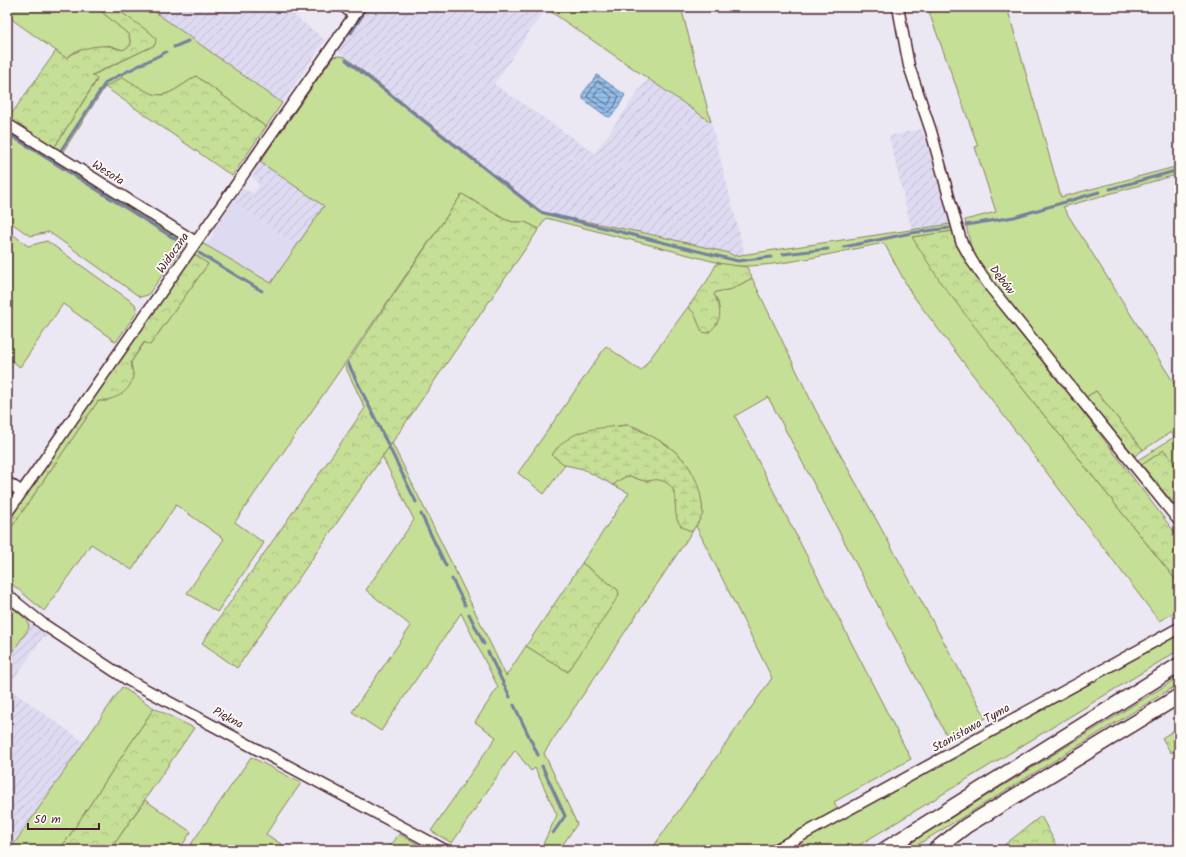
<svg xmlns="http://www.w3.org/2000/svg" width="1186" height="857" font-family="Kalam,sans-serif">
  <defs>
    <pattern id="industrial-furrows" width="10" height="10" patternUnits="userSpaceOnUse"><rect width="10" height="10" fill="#dedaf1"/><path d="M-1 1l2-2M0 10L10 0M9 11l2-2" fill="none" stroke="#c0bbcf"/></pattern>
    <pattern id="forest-crowns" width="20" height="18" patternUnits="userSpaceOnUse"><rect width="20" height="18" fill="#c5df96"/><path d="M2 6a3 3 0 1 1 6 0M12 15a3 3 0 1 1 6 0" fill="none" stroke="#abbf81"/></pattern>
    <pattern id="wetland-marsh" width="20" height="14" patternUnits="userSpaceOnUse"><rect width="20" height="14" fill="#c5df96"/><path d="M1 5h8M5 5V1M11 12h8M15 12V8" fill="none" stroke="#abbf81"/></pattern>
    <pattern id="water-rules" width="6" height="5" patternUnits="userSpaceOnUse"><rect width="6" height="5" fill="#91bfeb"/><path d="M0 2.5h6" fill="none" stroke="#789bbf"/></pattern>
  </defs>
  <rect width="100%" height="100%" fill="#ebe8f3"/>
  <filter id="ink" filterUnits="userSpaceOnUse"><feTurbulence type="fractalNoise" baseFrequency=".025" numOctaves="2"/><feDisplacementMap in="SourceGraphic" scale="8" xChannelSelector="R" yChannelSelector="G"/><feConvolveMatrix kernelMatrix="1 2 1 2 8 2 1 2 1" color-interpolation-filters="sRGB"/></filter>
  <g filter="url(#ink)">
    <path fill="#dedaf1" d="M 233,202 L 297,246 L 271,283 L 204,244 L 209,241 L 214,234 L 213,231 Z"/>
    <path fill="url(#industrial-furrows)" d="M 148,7 L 284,7 L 325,40 L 282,103 Z
      M 367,7 L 544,7 L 546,8 L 494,84 L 595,153 L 647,79 L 711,122 L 745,256 L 734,256 L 729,253 L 549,214 L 541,211 L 337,51 Z
      M 922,129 L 951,224 L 912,231 L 889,136 Z
      M 260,162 L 325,206 L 297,246 L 233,202 L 242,189 L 254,193 L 259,186 L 252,174 Z
      M 28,621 L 49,637 L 43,637 L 8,688 L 84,742 L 10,850 L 7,850 L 7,660 L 29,628 Z"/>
    <path fill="#c5df96" stroke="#887f60" d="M 7,7 L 106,7 L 102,12 L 129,35 L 131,45 L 123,50 L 108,45 L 76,51 L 66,58 L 7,16 Z
      M 112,7 L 148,7 L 282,103 L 266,127 L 196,76 C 159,101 161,101 123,78 L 105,87 L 62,153 L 54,148 L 97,80 L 91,76 L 155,45 L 115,8 Z
      M 544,7 L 681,7 L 711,122 Z
      M 929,7 L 1007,7 L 1061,197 L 1179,166 L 1179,174 L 1063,207 L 1179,391 L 1179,470 L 1164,450 L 1142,465 L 1138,460 L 1174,437 L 1171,432 L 1143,450 L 1096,391 L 1086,397 L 1027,327 L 994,284 L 972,252 L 965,220 L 996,212 L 975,147 L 978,146 L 930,15 Z
      M 339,56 L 345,57 L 541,211 L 549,214 L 649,234 L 729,253 L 734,256 L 951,224 L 954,231 L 913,237 L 1016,380 L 1179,584 L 1179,610 L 1159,621 L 911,293 L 884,243 C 836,252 779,268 731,266 L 546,218 L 539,229 L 525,222 L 513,222 L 504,219 L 462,194 L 235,522 L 264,543 L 217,612 L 187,593 L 224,539 L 176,505 L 132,570 L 91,544 L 44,611 L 7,580 L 7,534 L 98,401 L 107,401 L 133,376 L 131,362 L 145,342 L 150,345 L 208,264 L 194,254 L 202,243 L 271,283 L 324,206 L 260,162 L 333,57 Z
      M 7,128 L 184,239 L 185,241 L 182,248 L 148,295 L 140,297 L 49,232 L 30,236 L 7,220 Z
      M 7,230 L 28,246 L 47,241 L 135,304 L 137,312 L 116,342 L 63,304 L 20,367 L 7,357 Z
      M 752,278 L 815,409 L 986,718 L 948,738 L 768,397 L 735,416 L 911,759 L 834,802 L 838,810 L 764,850 L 651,850 L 772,678 L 696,526 C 705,511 703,509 699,492 C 692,462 676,449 649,435 C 644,431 634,425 627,425 C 610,425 575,442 557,448 L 552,455 L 565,465 L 544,494 L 518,473 L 606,346 L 641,371 L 688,307 L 694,313 L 719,304 L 714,294 L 716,292 L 732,289 Z
      M 392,443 L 453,566 L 506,676 L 526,646 L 568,672 L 618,590 L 582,563 L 629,493 L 613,485 C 633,469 628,479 647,481 C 650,481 653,479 656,479 C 677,479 674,498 676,511 C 677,516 680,521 682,526 L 692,532 L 544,753 L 577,824 L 559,850 L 540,850 L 557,815 L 535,768 L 531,771 L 515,750 L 452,843 L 431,831 L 496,737 L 475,722 L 498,687 L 461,613 L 381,731 L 352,712 L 411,626 L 366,590 L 414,520 L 382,456 Z
      M 7,603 L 28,621 L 29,628 L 7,660 Z
      M 1179,632 L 1179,650 L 851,850 L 784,850 Z
      M 1179,677 L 1179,684 L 1169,690 L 909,850 L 899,850 Z
      M 122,687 L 154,708 L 60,850 L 10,850 Z
      M 251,757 L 301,783 L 266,834 L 290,850 L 187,850 Z
      M 145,800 L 191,832 L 179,850 L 110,850 Z
      M 399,834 L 429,850 L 388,850 Z"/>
    <path fill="url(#forest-crowns)" stroke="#887f60" d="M 106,7 L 115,8 L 152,34 L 156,39 L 155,45 L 92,75 L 97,79 L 54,148 L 11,121 L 10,116 L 56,51 L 66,58 C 77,50 93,45 107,46 C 112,46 117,49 123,50 L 131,45 L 129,35 L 102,12 Z
      M 196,76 L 266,127 L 232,176 L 105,87 L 123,77 C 161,101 159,101 196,76 Z
      M 462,194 L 504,219 L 513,222 L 525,222 L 539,229 L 237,668 L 202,643 L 365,408 L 345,366 Z
      M 954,231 L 980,277 L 1179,538 L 1179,584 L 1016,380 L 941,283 L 912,237 Z
      M 194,254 L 208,264 L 150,345 L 144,342 L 131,362 C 131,366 133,371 133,375 C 132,392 113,401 98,401 L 7,534 L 7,522 Z
      M 717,263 L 747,267 L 752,278 L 732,289 L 716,292 L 714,294 C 722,310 723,321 708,333 L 702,332 L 694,313 L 688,307 L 707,281 Z
      M 1096,391 L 1143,450 L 1135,456 L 1086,397 Z
      M 1164,450 L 1179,470 L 1179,510 L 1142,465 Z
      M 582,563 L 618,590 L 619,595 L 568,672 L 526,646 Z
      M 154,708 L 194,728 L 110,850 L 60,850 Z
      M 1179,727 L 1179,758 L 1175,751 L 1171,753 L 1162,738 Z
      M 1041,816 L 1059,850 L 998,850 Z"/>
    <path fill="url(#wetland-marsh)" stroke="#887f60" d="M 628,425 C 672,444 700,462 703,514 L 692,532 C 689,530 684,528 681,526 C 668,512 686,486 659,480 C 655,479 651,481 647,481 C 628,479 633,469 613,485 L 583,469 L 565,465 L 552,455 C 572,426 598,429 628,425 Z"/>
    <path fill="url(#water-rules)" stroke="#757f9e" d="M 597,75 L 625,95 L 617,109 L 610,117 L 606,116 L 583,99 L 583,93 Z"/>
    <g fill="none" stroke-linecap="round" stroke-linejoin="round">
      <path stroke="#665f78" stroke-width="1" d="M 598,81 L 619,96 L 614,107 L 609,112 L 587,97 Z
        M 600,88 L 612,97 L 608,105 L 594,96 Z"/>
      <path stroke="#757f9e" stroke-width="3" d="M 351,33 L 362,16
        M 174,47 L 188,41
        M 346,60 L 540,212 L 738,261 L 771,257
        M 7,133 L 183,244
        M 61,150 L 106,82 L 166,52
        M 1110,189 L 1179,170
        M 966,225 L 1014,217 L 1099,192
        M 844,247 L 911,233 L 949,228
        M 199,253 L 262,291
        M 783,254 L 828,249
        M 348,363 L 416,502
        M 421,514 L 446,566
        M 452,579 L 465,605
        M 469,614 L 484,644
        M 488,652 L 510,697
        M 514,705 L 538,755
        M 542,766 L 565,816 L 553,833"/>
      <g stroke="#4a1f2b" stroke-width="13">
        <path id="minor" d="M 344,7 L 354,15
          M 898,7 L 909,66 L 931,131 L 961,241 L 972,261 L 991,288 L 1179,521
          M 7,124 L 196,242
          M 7,482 L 22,492
          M 7,513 L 360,7
          M 7,595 L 43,624 L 128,680 L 445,850
          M 775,850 L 1179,628"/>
      </g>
      <g stroke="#4a1f2b" stroke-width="17">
        <path id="highway" d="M 884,850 L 1179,665
          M 935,850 L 966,826 L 1179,696"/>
      </g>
      <use href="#minor" stroke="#fdfcf7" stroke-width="10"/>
      <use href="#highway" stroke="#fdfcf7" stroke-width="14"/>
    </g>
  </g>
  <g text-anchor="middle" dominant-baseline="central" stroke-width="3.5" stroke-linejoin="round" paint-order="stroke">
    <g font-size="12" fill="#4a1f2b" stroke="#fdfcf7">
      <text transform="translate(108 173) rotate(32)">Wesoła</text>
      <text transform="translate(173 253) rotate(-55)">Widoczna</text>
      <text transform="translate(1002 280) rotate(53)">Dębów</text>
      <text transform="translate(228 718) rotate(28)">Piękna</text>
      <text transform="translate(971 728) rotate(-29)">Stanisława Tyma</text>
    </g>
  </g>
  <rect width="1186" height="857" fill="none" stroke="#fdfcf7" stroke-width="24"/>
  <rect x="12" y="12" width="1162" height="833" fill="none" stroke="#4a1f2b" stroke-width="1.5" filter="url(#ink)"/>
  <path d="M28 823v6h71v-6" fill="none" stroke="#4a1f2b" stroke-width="2"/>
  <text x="34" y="823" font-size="12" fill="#4a1f2b" stroke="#fdfcf7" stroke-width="3" paint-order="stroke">50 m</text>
</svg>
